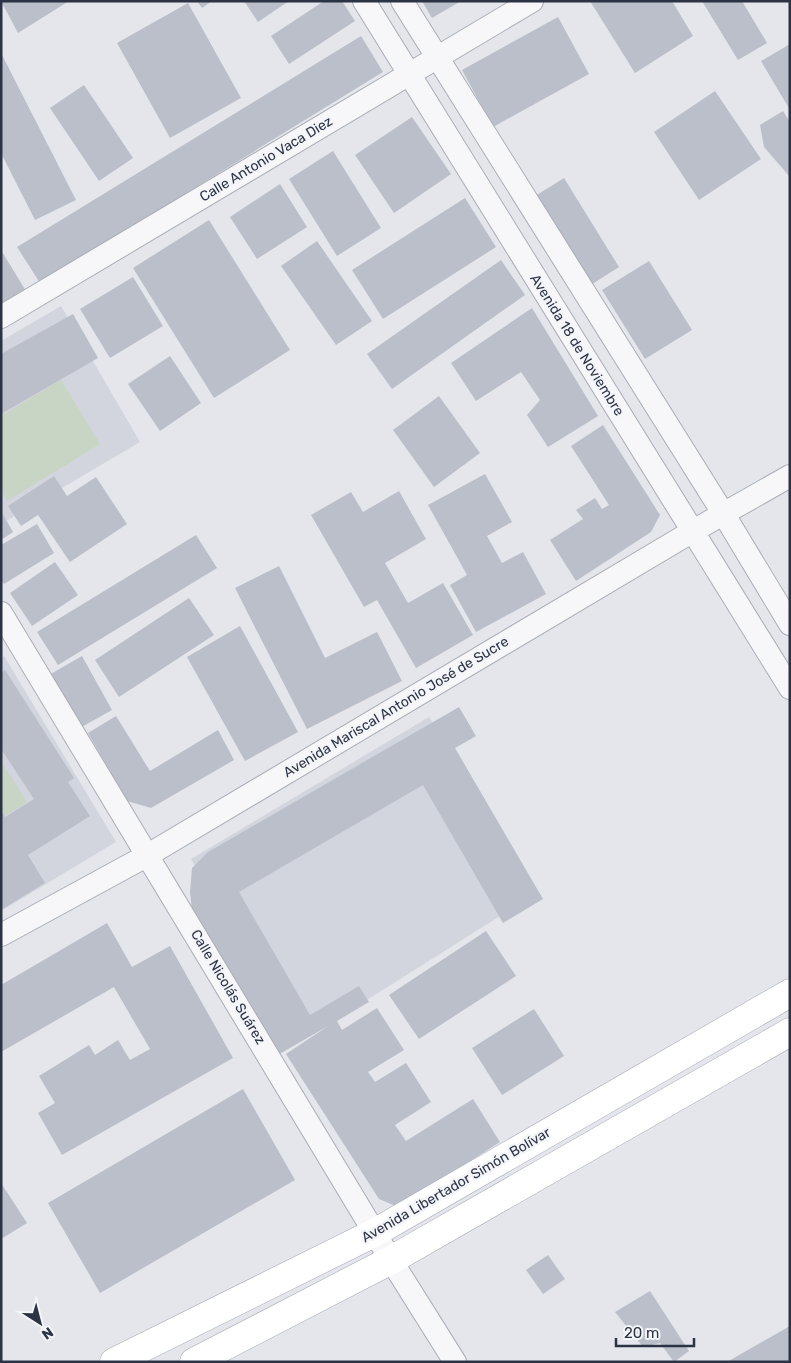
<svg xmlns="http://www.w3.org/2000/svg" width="791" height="1363" font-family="Rubik,sans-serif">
  <rect width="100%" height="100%" fill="#e4e6eb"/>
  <path fill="#d2d5dd" d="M 61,306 L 140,442 L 1,524 L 1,341 Z
    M 4,656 L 116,842 L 1,911 L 1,658 Z
    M 429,717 L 538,892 L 297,1044 L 191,859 Z"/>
  <path fill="#c8d5c5" d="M 61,380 L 100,444 L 7,501 L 1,491 L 1,416 Z
    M 1,761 L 27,802 L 1,818 Z"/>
  <path fill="#bbbfc9" d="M 1,1 L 69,1 L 18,33 Z
    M 197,1 L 212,1 L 202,8 Z
    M 244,1 L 289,1 L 258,22 Z
    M 324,1 L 342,1 L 355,21 L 289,64 L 271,36 Z
    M 422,1 L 461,1 L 432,18 Z
    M 590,1 L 672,1 L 693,36 L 635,73 Z
    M 702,1 L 742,1 L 767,43 L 738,60 Z
    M 188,3 L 241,98 L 170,138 L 117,43 Z
    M 558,17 L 589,74 L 493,127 L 462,70 Z
    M 361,36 L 383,72 L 40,283 L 17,247 Z
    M 790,44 L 790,110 L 761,61 Z
    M 1,53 L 76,200 L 35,220 L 1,153 Z
    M 84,85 L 133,158 L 99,181 L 50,108 Z
    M 715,91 L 761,159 L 699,200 L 654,132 Z
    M 783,111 L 790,122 L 790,177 L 764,147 L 760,125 Z
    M 412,117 L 451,174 L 394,213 L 355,155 Z
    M 333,151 L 381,228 L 337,256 L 289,179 Z
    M 564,178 L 619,267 L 586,288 L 532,198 Z
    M 280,184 L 307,227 L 257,259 L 230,217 Z
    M 465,198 L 496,247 L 383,319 L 352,270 Z
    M 209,220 L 290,350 L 214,398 L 133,268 Z
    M 317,241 L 372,321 L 336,345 L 281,266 Z
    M 1,250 L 29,296 L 1,312 Z
    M 501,260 L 525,295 L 392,389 L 367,354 Z
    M 649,261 L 692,330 L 645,359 L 602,290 Z
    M 133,277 L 163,326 L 110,358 L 80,309 Z
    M 532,308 L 598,416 L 548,447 L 527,415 L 540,400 L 521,372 L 476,401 L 451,363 Z
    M 73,314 L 98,358 L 1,414 L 1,354 Z
    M 170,356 L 201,403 L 160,431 L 128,384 Z
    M 439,396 L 480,453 L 434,487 L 393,430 Z
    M 603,425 L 660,515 L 651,532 L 576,581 L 550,540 L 583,519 L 576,510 L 595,498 L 602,509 L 609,505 L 571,446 Z
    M 485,474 L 512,522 L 487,536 L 502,563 L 523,552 L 546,594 L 476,632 L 450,585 L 467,575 L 428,505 Z
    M 54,476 L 67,496 L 96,477 L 127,524 L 70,562 L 38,515 L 21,526 L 8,506 Z
    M 399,491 L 426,539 L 385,563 L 408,603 L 443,583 L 473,635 L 416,668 L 377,600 L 364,607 L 311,515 L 351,492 L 363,512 Z
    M 1,511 L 13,532 L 1,540 Z
    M 37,524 L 54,553 L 4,584 L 1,580 L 1,545 Z
    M 196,535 L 217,568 L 58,665 L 37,632 Z
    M 55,562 L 78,595 L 32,626 L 10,593 Z
    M 279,566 L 325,658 L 377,632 L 402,681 L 307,729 L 235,588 Z
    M 189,598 L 214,635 L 119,697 L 95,660 Z
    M 240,626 L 298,732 L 245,761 L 187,657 Z
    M 82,656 L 112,710 L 78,729 L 49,675 Z
    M 5,670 L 74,778 L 68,782 L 90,816 L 28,855 L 45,883 L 1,910 L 1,810 L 5,817 L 34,799 L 1,749 L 1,673 Z
    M 459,707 L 476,736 L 455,748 L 543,899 L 503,923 L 423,785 L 239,892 L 310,1015 L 359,986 L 369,1002 L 337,1021 L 342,1030 L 377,1008 L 404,1050 L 368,1072 L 375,1082 L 406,1063 L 431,1102 L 395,1125 L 406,1141 L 473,1099 L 500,1142 L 398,1207 L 379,1199 L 286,1054 L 328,1026 L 276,1056 L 192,911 L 190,892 L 192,868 L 208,852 Z
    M 116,716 L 150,771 L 218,730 L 234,760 L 151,808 L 127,801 L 88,733 Z
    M 107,923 L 132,967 L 170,946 L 233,1058 L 62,1155 L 38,1113 L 55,1103 L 39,1076 L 89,1045 L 95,1055 L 118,1040 L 130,1060 L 150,1049 L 114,987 L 1,1052 L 1,985 Z
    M 486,931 L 516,976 L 419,1039 L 389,995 Z
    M 534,1009 L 564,1056 L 502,1095 L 472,1048 Z
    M 243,1089 L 295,1180 L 100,1293 L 48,1203 Z
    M 1,1183 L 27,1223 L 1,1239 Z
    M 548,1255 L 565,1279 L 543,1294 L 526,1270 Z
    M 650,1291 L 689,1351 L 674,1362 L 660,1343 L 643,1347 L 615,1312 Z
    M 790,1326 L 790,1362 L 727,1362 Z"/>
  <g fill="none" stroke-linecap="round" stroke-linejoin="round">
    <g stroke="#a9adb6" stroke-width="24">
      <path id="street" d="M 364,1 L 790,688
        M 402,1 L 723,513 L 790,624
        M 1,317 L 532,1
        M 1,613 L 391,1260 L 455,1362
        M 1,935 L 148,855 L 693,531 L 790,476"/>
    </g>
    <g stroke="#a3aab7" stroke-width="29">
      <path id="primary" d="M 114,1362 L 376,1232 L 790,993
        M 194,1362 L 391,1260 L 790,1032"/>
    </g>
    <use href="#street" stroke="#f7f7fa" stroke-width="22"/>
    <use href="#primary" stroke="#fff" stroke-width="28"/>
  </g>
  <g text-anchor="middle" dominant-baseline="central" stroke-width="5" stroke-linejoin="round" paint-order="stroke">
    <g font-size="14" fill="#2c3344" stroke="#f4f5f9">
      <text transform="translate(266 159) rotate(-31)">Calle Antonio Vaca Diez</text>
      <text transform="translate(577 345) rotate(58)">Avenida 18 de Noviembre</text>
      <text transform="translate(396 707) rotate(-31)">Avenida Mariscal Antonio José de Sucre</text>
      <text transform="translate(228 987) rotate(59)">Calle Nicolás Suárez</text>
      <text transform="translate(456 1185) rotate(-30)">Avenida Libertador Simón Bolívar</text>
    </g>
  </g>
  <rect width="791" height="1363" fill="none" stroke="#2c3344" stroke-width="5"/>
  <g transform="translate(40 1323) rotate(144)" stroke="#f4f5f9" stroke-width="4" paint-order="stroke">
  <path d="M0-4L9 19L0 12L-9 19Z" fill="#2c3344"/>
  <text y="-8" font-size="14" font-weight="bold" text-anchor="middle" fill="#2c3344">N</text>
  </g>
  <path d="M616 1338v8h78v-8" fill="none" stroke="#2c3344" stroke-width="2.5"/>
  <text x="624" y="1338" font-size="15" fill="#2c3344" stroke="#f4f5f9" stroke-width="4" paint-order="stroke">20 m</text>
</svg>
